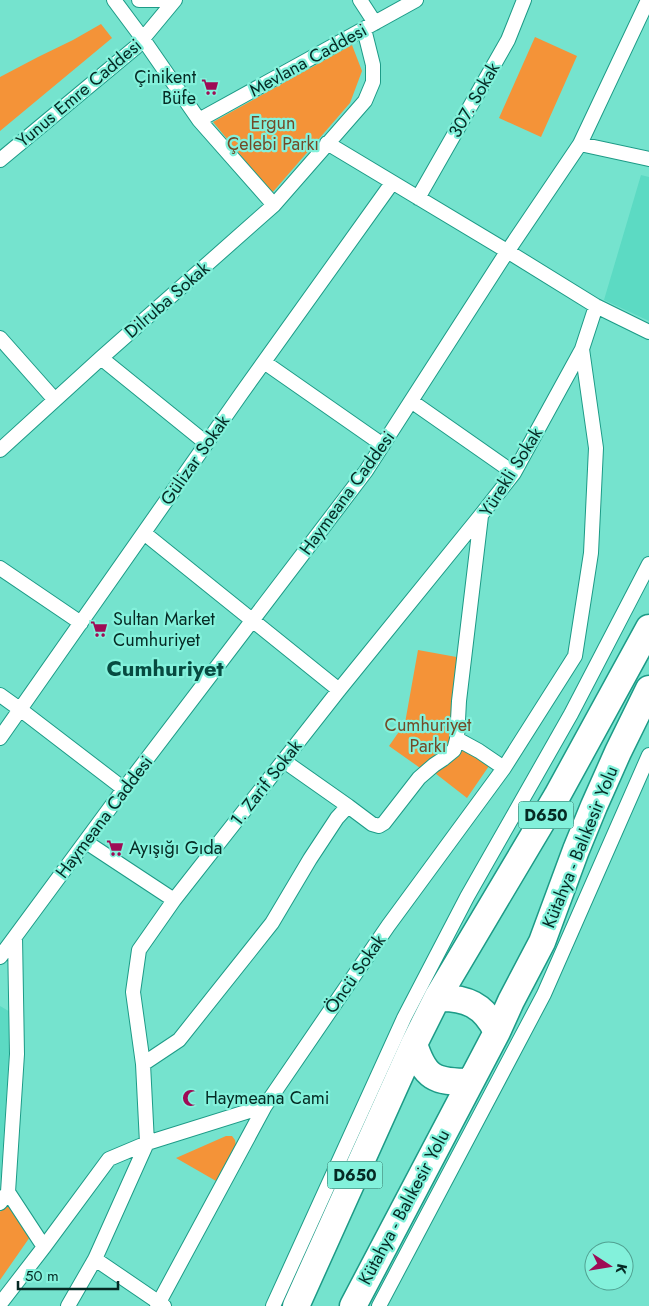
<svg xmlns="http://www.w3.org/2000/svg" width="649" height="1306" font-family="Jost,sans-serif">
  <rect width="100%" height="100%" fill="#75e3ce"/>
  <path fill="#5cdac3" d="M 641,175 L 649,177 L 649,321 L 604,300 Z
    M 0,1006 L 12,1013 L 0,1187 Z"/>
  <path fill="#f49338" d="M 101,24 L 112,38 L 0,131 L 0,77 L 38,57 L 73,40 Z
    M 535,37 L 577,56 L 541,137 L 499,118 Z
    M 352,45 L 362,71 L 350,103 L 272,193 L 213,122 Z
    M 418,650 L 462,658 L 452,747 L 423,770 L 389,746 L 405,723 Z
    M 461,745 L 491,763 L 467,798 L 431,770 Z
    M 226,1136 L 232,1136 L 235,1140 L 236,1146 L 216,1181 L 176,1158 Z
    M 9,1199 L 32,1234 L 0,1280 L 0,1212 Z"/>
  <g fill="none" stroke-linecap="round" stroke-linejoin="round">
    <g stroke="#1d9b87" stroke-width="16">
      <path id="street" d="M 114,0 L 143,39 L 199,120 L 274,205
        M 139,0 L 174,0
        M 360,0 L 375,23
        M 199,120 L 416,0
        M 327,143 L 507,251 L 596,306 L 649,332
        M 580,144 L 649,159
        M 0,160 L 136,47 L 175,0
        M 418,198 L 508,40 L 524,0
        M 0,338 L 55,400
        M 101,358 L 206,443
        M 264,362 L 383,445
        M 411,401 L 514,473
        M 0,450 L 101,358 L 274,205 L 365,101 L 373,82 L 373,65 L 364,29
        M 144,533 L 339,690
        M 0,568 L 81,623
        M 0,695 L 21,710 L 124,789
        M 0,738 L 241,394 L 392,183
        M 457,739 L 479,751 L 504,768
        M 284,761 L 348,806
        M 86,842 L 174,900
        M 0,957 L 124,789 L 366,471 L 503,258 L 580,144 L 648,0
        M 143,1064 L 179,1040 L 272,923 L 310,859 L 337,818 L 348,806 L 372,824 L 379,826 L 384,823 L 419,778 L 434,765 L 443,759 L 454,750 L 457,739 L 459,701 L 481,516
        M 8,1192 L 44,1247
        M 0,1203 L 8,1192 L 17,1054 L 15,937
        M 95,1259 L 164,1306
        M 0,1304 L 44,1247 L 109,1159 L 147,1143 L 265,1106
        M 68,1306 L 95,1259 L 147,1143 L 143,1064 L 133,992 L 139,950 L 174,900 L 339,690 L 481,515 L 514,473 L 582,349 L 596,306
        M 157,1306 L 265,1106 L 388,926 L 504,768 L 575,656 L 591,553 L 596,448 L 582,349
        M 273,1306 L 404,1018 L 467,897 L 571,714 L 649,564
        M 379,1306 L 544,994 L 649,755"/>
    </g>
    <g stroke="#1d9b87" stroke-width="29">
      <path id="highway" d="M 437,998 C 466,997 484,1005 497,1032
        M 414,1044 C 425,1078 434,1082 470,1082
        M 296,1306 L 414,1044 L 437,998 L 557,796 L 649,628
        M 353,1306 L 497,1032 L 511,1001 L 542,942 L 576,850 L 594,806 L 618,752 L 649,689"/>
    </g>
    <use href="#street" stroke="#fff" stroke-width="14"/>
    <use href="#highway" stroke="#fff" stroke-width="26"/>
  </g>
  <defs>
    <g id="supermarket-bare" transform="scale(1.35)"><path d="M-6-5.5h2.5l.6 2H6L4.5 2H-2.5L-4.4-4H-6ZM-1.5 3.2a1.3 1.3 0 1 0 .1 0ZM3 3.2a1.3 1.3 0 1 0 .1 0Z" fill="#9e0b55" stroke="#83f1db" stroke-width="2.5" paint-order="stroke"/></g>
    <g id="mosque-bare" transform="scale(1.35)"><path d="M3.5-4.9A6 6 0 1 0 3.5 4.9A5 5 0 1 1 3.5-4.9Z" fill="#9e0b55" stroke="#83f1db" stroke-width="2.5" paint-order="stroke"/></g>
  </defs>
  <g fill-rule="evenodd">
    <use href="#supermarket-bare" x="210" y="87"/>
    <use href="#supermarket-bare" x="99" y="629"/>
    <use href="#supermarket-bare" x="115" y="848"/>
    <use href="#mosque-bare" x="191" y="1098"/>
  </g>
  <g text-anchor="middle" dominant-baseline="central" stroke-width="4.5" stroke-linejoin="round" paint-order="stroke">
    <g fill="#83f1db" stroke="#2b665b" stroke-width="1">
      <rect x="518.5" y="801.5" width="55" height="27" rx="4"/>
      <rect x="327.5" y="1161.5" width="55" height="27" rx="4"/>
    </g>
    <g font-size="16" font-weight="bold" fill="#052a24">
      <text x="546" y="815">D650</text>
      <text x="355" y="1175">D650</text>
    </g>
    <g font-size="18" fill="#052a24" stroke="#83f1db">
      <text transform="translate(308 60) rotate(-29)">Mevlana Caddesi</text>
      <text transform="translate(79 93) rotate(-40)">Yunus Emre Caddesi</text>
      <text transform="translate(474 100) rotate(-60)">307. Sokak</text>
      <text transform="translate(167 300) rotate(-41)">Dilruba Sokak</text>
      <text transform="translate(195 460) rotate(-55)">Gülizar Sokak</text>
      <text transform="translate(511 472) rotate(-58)">Yürekli Sokak</text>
      <text transform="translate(347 493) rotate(-54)">Haymeana Caddesi</text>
      <text transform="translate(266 783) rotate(-52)">1. Zarif Sokak</text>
      <text transform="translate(104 817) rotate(-53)">Haymeana Caddesi</text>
      <text transform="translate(580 847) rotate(-68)">Kütahya - Balıkesir Yolu</text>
      <text transform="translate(355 974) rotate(-55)">Öncü Sokak</text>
      <text transform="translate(404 1207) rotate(-62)">Kütahya - Balıkesir Yolu</text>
    </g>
    <g font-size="18" fill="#052a24" stroke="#83f1db" text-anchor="start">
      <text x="196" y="77" text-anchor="end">Çinikent<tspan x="196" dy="21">Büfe</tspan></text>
      <text x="113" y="619">Sultan Market<tspan x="113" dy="21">Cumhuriyet</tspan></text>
      <text x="129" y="848">Ayışığı Gıda</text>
      <text x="205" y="1098">Haymeana Cami</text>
    </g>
    <g font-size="18" fill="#734a27" stroke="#83f1db">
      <text x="273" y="123">Ergun<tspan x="273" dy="21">Çelebi Parkı</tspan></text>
      <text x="428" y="725">Cumhuriyet<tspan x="428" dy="21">Parkı</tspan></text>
    </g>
    <g font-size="22" font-weight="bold" fill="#074a40" stroke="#83f1db">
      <text x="165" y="668">Cumhuriyet</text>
    </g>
  </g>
  <g transform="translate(609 1266) rotate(102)"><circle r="24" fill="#83f1db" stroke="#51a192"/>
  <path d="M0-4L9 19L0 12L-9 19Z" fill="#9e0b55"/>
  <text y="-8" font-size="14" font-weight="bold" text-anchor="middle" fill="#052a24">K</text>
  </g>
  <path d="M18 1281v8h100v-8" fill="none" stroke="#052a24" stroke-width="2.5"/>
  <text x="25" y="1281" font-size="15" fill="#052a24" stroke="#83f1db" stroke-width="4" paint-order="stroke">50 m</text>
</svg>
